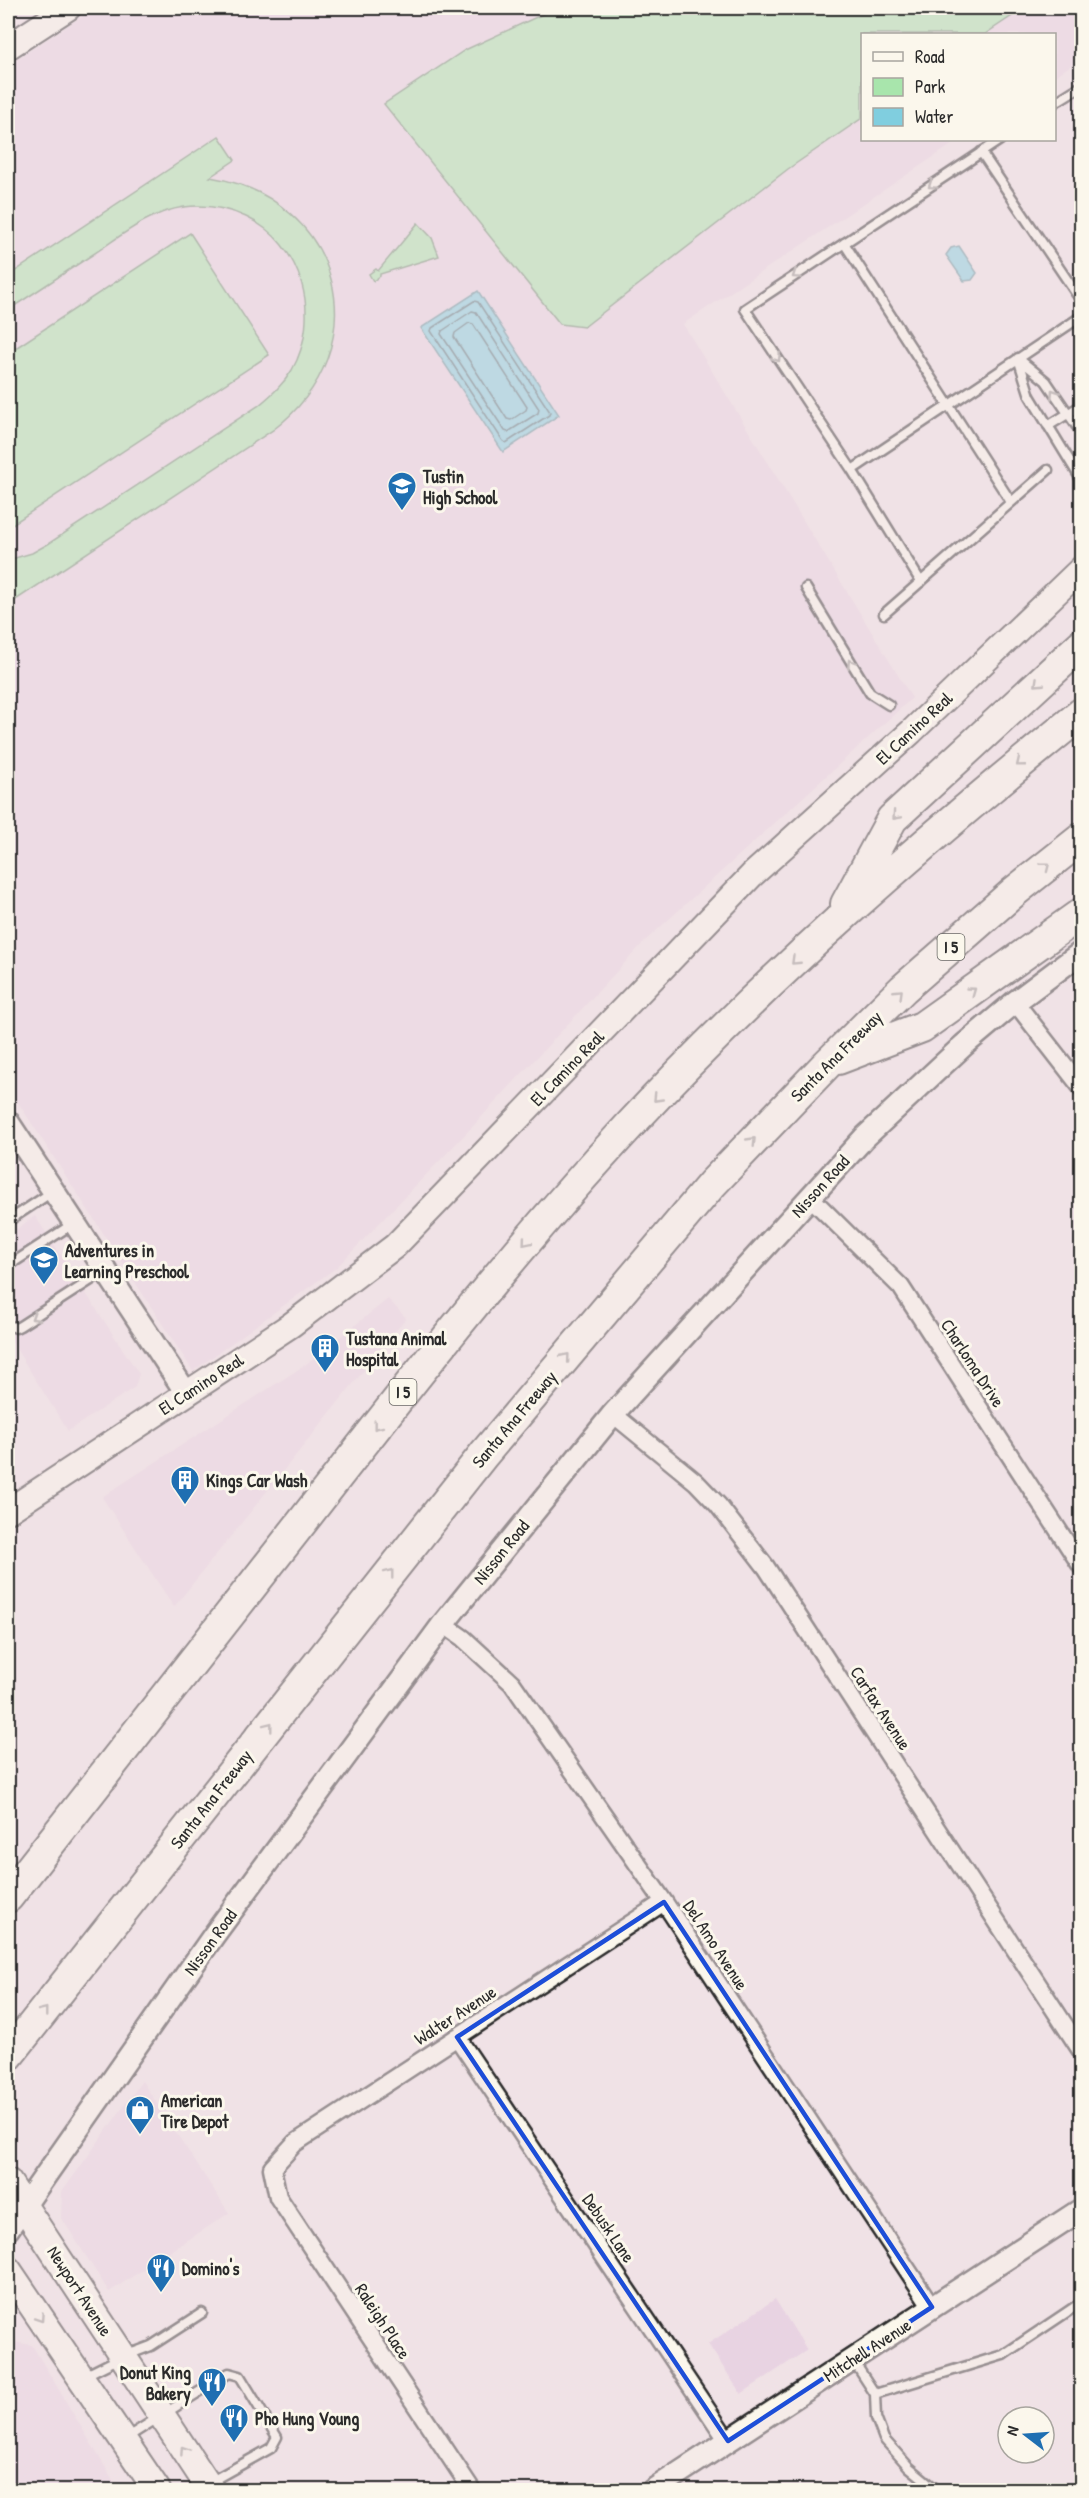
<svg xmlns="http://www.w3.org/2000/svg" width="1089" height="2498" font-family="'Patrick Hand',sans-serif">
  <rect width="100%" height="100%" fill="#f0e2e6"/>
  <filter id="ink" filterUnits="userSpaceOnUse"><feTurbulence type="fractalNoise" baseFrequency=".0167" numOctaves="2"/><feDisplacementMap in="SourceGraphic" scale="12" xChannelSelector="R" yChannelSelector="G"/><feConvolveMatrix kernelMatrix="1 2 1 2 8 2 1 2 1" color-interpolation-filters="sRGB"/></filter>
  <g filter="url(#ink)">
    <path fill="#e8d3e2" d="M 95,8 L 1069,8 L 1081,26 L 1081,63 L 1079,60 L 1055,76 L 1054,34 L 862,34 L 862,140 L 959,140 L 683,324 L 912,698 L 645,941 L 475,1124 L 337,1267 L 193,1371 L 8,1087 L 8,65 Z
      M 35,1216 L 139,1374 L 135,1387 L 68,1431 L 8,1336 L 8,1235 Z
      M 388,1299 L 406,1318 L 174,1607 L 102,1497 L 305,1365 Z
      M 142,2081 L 229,2213 L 109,2292 L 61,2217 L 62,2192 Z
      M 775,2299 L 807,2350 L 741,2394 L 708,2344 Z
      M 8,2341 L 32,2345 L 119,2490 L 8,2490 Z"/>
    <path fill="#a8e5ac" stroke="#6a886c" stroke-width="1.5" d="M 556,8 L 1016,8 L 1015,14 L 985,34 L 862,34 L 862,118 L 788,169 L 584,327 L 560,324 L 384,104 L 465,50 Z
      M 219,136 L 235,160 L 210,177 C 343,199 380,348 273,430 L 8,605 L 8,560 L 32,553 L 48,544 L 258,406 C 271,395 283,385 292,370 C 322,317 303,243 246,217 C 227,208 206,204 184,207 C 149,212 121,236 92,255 C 64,273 36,292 8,310 L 8,276 Z
      M 418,223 L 432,238 L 439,256 L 380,274 L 380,276 L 373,281 L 369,274 L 376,269 L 378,271 Z
      M 190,233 L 269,355 L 8,527 L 8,353 Z"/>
    <path fill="#80cedf" stroke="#5e8d97" stroke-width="1.5" d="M 959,246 L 977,273 L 972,280 L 964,281 L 946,255 L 951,248 Z
      M 478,291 L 559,415 L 503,452 L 421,328 Z"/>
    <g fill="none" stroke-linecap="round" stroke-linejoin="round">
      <path stroke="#4d6c73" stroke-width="1.5" d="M 474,301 L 478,302 L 550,412 L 549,415 L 506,443 L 503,441 L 431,331 L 432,328 Z
        M 472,311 L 476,312 L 539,409 L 538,413 L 508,432 L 505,431 L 441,334 L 442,331 Z
        M 469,323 L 473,324 L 527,407 L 526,410 L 511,420 L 507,419 L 454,337 L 455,333 Z"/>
      <g stroke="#2b2b2b" stroke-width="13">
        <path id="service" d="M 1054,103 L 1078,88 L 1082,93
          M 981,152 L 1082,302
          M 844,243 L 1011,502
          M 1018,358 L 1030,396 L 1082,481
          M 1019,359 L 1046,381 L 1082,434
          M 1048,426 L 1082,405
          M 852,470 L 1082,316
          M 921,582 L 852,470 L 745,309 L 1000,140
          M 806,588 L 870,693 L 889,705
          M 884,614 L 1048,470
          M 8,1221 L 52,1192
          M 8,1266 L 74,1223
          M 8,1325 L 16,1328 L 20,1326 L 105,1271
          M 853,2360 L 875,2394 L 876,2418 L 884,2439 L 909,2467 L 937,2490
          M 84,2376 L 122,2357 L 151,2346 L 202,2313
          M 875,2394 L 1003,2355 L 1082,2302
          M 126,2438 L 229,2373 L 240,2376 L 277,2437 L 271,2448 L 210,2482"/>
      </g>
      <g stroke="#2b2b2b" stroke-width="21">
        <path id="minor" d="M 1015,1002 L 1082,1088
          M 810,1197 L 901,1287 L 1082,1567
          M 613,1414 L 696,1482 L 718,1505 L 766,1567 L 1082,2052
          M 443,1624 L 463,1638 L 512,1683 L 664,1902 L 932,2307
          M 457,2037 L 728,2441
          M 472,2490 L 278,2197 L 272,2168 L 295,2143 L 664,1902"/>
      </g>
      <g stroke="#2b2b2b" stroke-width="26">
        <path id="tertiary" d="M 8,1122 L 187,1394
          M 8,2229 L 214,1935 L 443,1624 L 613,1414 L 864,1138 L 964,1045 L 1015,1002 L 1082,952
          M 653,2490 L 1082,2209"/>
      </g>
      <g stroke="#2b2b2b" stroke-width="28">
        <path id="secondary" d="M 8,47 L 68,8
          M 8,1511 L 291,1325 L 395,1246 L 752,875 L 911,732 L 1082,568"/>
      </g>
      <g stroke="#2b2b2b" stroke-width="30">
        <path id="primary" d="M 8,2182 L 211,2490
          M 8,2270 L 157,2490"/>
      </g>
      <g stroke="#2b2b2b" stroke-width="34">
        <path id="motorway" d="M 846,904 L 892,819 L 1082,644
          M 838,1059 L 922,1027 L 1082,913
          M 8,1897 C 107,1771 206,1644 306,1517 C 410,1383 514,1250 629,1126 C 768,976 923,842 1082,713
          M 8,2056 L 484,1454 L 712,1184 L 827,1064 L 903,989 L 1014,892 L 1082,838"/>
      </g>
      <use href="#service" stroke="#fbf7ec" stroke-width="8"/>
      <use href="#minor" stroke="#fbf7ec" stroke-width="16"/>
      <use href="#tertiary" stroke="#fbf7ec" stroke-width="21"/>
      <use href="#secondary" stroke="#fbf7ec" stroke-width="24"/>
      <use href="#primary" stroke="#fbf7ec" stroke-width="26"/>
      <use href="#motorway" stroke="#fbf7ec" stroke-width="30"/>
    </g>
    <defs><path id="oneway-chevron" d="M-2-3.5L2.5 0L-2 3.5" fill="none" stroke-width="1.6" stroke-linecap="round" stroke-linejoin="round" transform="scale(1.5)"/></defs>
    <g stroke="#93918c">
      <use href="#oneway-chevron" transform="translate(932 185) rotate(146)"/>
      <use href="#oneway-chevron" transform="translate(796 275) rotate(146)"/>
      <use href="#oneway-chevron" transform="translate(777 358) rotate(57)"/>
      <use href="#oneway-chevron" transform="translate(1054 393) rotate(-124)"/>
      <use href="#oneway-chevron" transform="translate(851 663) rotate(-122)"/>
      <use href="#oneway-chevron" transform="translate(1038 683) rotate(137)"/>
      <use href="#oneway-chevron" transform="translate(1020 763) rotate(141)"/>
      <use href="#oneway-chevron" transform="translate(896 816) rotate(132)"/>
      <use href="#oneway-chevron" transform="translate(1046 866) rotate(-38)"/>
      <use href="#oneway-chevron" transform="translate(795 961) rotate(136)"/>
      <use href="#oneway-chevron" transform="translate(972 991) rotate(-36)"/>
      <use href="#oneway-chevron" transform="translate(899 993) rotate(-44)"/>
      <use href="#oneway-chevron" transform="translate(657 1098) rotate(134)"/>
      <use href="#oneway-chevron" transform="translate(752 1141) rotate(-46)"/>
      <use href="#oneway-chevron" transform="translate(526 1242) rotate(130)"/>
      <use href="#oneway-chevron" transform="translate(35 1317) rotate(148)"/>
      <use href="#oneway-chevron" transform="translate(566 1357) rotate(-50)"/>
      <use href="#oneway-chevron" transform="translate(377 1426) rotate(128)"/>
      <use href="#oneway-chevron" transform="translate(390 1573) rotate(-52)"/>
      <use href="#oneway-chevron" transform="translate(269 1726) rotate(-52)"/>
      <use href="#oneway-chevron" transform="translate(44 2011) rotate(-52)"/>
      <use href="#oneway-chevron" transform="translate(40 2318) rotate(56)"/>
      <use href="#oneway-chevron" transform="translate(184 2450) rotate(-124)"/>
    </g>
  </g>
  <path d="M0 0H1089V2498H0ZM 664,1902 L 932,2307 L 728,2441 L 457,2037 Z" fill="#f0e2e6" fill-opacity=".55" fill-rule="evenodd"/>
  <path fill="none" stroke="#1d4ed8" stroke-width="4.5" stroke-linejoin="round" d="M 664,1902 L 932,2307 L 728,2441 L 457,2037 Z"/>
  <defs>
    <g id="school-pin" transform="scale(1.5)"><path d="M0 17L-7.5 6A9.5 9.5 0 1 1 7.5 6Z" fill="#1f6fb2" stroke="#fbf7ec"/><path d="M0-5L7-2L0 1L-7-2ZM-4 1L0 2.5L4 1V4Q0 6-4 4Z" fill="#fff"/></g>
    <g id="building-pin" transform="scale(1.5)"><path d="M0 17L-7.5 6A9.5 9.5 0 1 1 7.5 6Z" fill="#1f6fb2" stroke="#fbf7ec"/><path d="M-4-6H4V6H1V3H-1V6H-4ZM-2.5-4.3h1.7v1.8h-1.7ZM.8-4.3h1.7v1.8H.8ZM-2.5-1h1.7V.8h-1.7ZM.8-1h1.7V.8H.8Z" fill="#fff"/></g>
    <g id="shop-pin" transform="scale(1.5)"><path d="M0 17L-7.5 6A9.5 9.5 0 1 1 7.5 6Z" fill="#1f6fb2" stroke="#fbf7ec"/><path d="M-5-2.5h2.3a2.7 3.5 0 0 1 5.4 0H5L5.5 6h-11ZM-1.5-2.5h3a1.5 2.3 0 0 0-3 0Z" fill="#fff"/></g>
    <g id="restaurant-pin" transform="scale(1.5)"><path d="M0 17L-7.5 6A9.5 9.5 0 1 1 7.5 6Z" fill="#1f6fb2" stroke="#fbf7ec"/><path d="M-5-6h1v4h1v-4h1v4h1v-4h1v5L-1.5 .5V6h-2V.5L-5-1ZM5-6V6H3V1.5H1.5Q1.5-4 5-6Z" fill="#fff"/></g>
  </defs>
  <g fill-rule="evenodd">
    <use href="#school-pin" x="402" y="486"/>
    <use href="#school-pin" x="44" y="1260"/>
    <use href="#building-pin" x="325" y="1348"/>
    <use href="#building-pin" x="185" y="1480"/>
    <use href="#shop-pin" x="140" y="2110"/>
    <use href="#restaurant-pin" x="161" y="2268"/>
    <use href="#restaurant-pin" x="212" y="2382"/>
    <use href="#restaurant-pin" x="234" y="2418"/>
  </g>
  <g text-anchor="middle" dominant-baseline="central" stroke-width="6" stroke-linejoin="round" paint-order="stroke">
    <g fill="#fbf7ec" stroke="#696865" stroke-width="1.5">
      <rect x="937.5" y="934" width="27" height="26" rx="4.5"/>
      <rect x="389.5" y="1379" width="27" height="26" rx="4.5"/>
    </g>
    <g font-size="16" font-weight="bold" fill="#2b2b2b">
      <text x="951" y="947">I 5</text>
      <text x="403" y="1392">I 5</text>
    </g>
    <g font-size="18" font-weight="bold" fill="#2b2b2b" stroke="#fbf7ec" text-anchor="start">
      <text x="423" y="476">Tustin<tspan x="423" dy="21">High School</tspan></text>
      <text x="65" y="1250">Adventures in<tspan x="65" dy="21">Learning Preschool</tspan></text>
      <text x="346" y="1338">Tustana Animal<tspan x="346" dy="21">Hospital</tspan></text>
      <text x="206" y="1480">Kings Car Wash</text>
      <text x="161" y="2100">American<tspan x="161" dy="21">Tire Depot</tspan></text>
      <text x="182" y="2268">Domino's</text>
      <text x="191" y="2372" text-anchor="end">Donut King<tspan x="191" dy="21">Bakery</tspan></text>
      <text x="255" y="2418">Pho Hung Voung</text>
    </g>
    <g font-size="18" fill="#2b2b2b" stroke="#fbf7ec">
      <text transform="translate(914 728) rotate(-43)">El Camino Real</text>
      <text transform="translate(836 1056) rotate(-45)">Santa Ana Freeway</text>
      <text transform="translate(567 1068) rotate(-46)">El Camino Real</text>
      <text transform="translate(820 1186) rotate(-48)">Nisson Road</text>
      <text transform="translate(973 1363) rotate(57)">Charloma Drive</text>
      <text transform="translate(201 1384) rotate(-33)">El Camino Real</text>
      <text transform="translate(514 1419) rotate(-50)">Santa Ana Freeway</text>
      <text transform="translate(501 1552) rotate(-51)">Nisson Road</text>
      <text transform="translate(881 1708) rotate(57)">Carfax Avenue</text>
      <text transform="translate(211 1799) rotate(-52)">Santa Ana Freeway</text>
      <text transform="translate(210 1942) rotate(-54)">Nisson Road</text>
      <text transform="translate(716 1945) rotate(57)">Del Amo Avenue</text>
      <text transform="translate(455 2015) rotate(-33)">Walter Avenue</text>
      <text transform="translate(609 2228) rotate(56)">Debusk Lane</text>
      <text transform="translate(80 2291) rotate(57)">Newport Avenue</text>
      <text transform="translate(383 2321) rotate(57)">Raleigh Place</text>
      <text transform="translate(867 2350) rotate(-33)">Mitchell Avenue</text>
    </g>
  </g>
  <rect width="1089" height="2498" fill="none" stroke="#fbf7ec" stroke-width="30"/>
  <rect x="15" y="15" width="1059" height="2468" fill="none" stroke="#2b2b2b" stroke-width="2" filter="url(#ink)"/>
  <rect x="861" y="33" width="195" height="108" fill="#fbf7ec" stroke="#a8a59f" stroke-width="1.5"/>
  <rect x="873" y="52" width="30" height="9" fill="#fbf7ec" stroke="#a8a59f" stroke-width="1.5"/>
  <text x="915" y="63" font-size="18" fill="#2b2b2b">Road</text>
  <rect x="873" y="78" width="30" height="18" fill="#a8e5ac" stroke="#a8a59f" stroke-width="1.5"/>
  <text x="915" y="93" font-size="18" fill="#2b2b2b">Park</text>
  <rect x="873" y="108" width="30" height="18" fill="#80cedf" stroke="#a8a59f" stroke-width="1.5"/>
  <text x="915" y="123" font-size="18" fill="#2b2b2b">Water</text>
  <g transform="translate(1026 2435) rotate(287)"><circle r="28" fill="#fbf7ec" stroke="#a8a59f" stroke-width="1.5"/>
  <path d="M0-4.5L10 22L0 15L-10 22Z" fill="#1f6fb2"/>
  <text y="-9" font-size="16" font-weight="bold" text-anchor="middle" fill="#2b2b2b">N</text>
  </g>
</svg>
